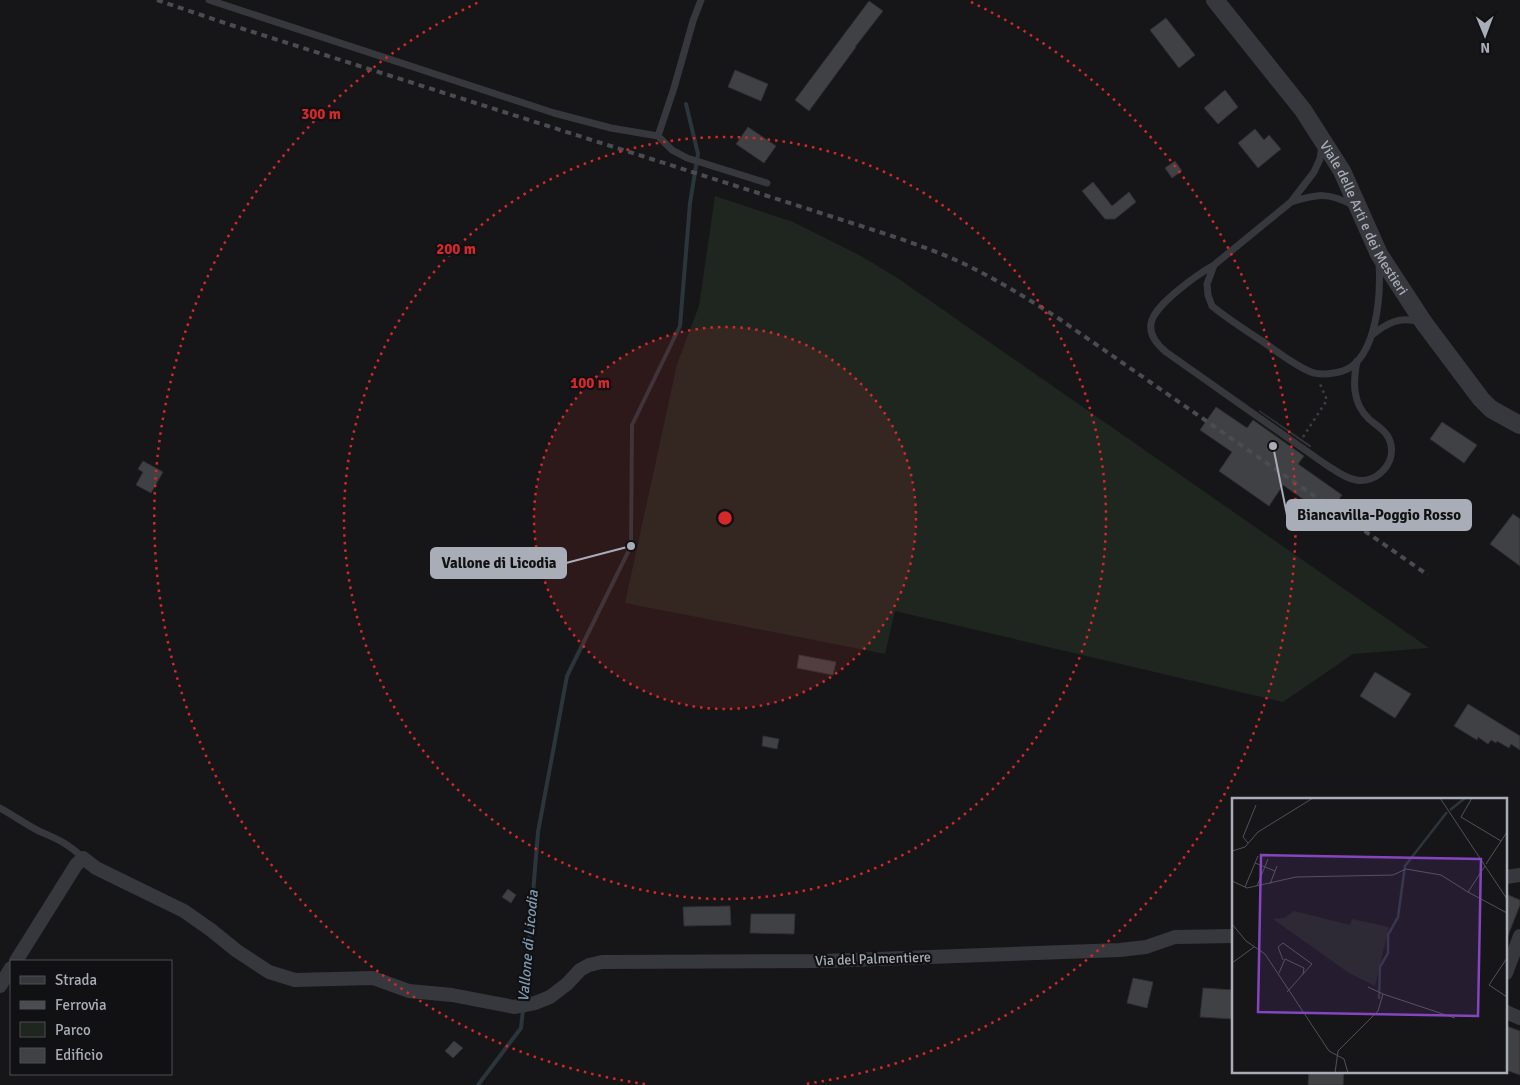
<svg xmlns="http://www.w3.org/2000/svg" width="1520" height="1085" font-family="Signika,sans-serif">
  <rect width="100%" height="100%" fill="#161618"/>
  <path fill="#1e261f" d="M 715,196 L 793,222 L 861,256 L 896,277 L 1429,648 L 1353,654 L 1283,702 L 895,611 L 885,654 L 625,603 L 677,364 L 699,306 Z"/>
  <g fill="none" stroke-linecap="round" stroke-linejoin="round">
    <path stroke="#2c353c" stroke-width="4" d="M 524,1003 L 538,832 L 567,676 L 631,546 L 632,425 L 680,326 L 690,203 L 698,154 L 686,104
      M 478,1085 L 521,1028 L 523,1010"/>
  </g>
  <path fill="#404145" stroke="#303034" d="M 869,1 L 883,11 L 855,47 L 856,47 L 809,111 L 795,100 Z
    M 1166,18 L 1195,55 L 1179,68 L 1150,30 Z
    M 735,70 L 768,84 L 761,101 L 728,87 Z
    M 1225,90 L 1238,107 L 1218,124 L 1204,108 Z
    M 748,127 L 776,146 L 764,163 L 736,144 Z
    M 1255,129 L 1264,140 L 1269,135 L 1281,149 L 1258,168 L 1238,143 Z
    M 1175,161 L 1182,171 L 1172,178 L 1165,168 Z
    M 1093,182 L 1112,206 L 1129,192 L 1136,202 L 1115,219 L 1105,219 L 1082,191 Z
    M 1216,407 L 1247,428 L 1253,420 L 1304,456 L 1298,464 L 1342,495 L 1327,516 L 1283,485 L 1269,506 L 1219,471 L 1232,452 L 1200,430 Z
    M 1259,411 L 1260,411 L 1311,446 L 1310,447 Z
    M 1442,422 L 1477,445 L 1464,463 L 1430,439 Z
    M 143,461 L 163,472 L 151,493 L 136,485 L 143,472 L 138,469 Z
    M 1513,514 L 1520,519 L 1520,566 L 1490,544 Z
    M 799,655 L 836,662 L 833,675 L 797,668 Z
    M 1375,672 L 1411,694 L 1395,718 L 1360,696 Z
    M 1468,704 L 1520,736 L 1520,750 L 1511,744 L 1509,748 L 1497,741 L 1496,743 L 1491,740 L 1488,744 L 1478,737 L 1477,740 L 1454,726 Z
    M 763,736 L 779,739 L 777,749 L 762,746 Z
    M 508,889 L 516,895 L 511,903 L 502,897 Z
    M 1506,894 L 1520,900 L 1520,905 L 1507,938 Z
    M 730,906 L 731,925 L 684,926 L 683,907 Z
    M 751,914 L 795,914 L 794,934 L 750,933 Z
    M 1133,978 L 1153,982 L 1147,1008 L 1127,1003 Z
    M 1203,988 L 1234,990 L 1234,1019 L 1200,1017 Z
    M 1506,1026 L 1520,1031 L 1520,1075 L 1506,1070 Z
    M 454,1041 L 463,1048 L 453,1058 L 445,1051 Z
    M 1309,1071 L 1344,1071 L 1343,1085 L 1308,1085 Z"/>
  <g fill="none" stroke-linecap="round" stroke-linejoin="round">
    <path stroke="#3d3f44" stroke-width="2.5" stroke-dasharray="2.5 4" stroke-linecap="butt" d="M 1303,437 L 1327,400 L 1320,384"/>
    <path stroke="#37383d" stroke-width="7" d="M 209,0 L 554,113 L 611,128 L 658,136
      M 701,0 L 693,21 L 674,88 L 658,136 L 672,150 L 687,158 L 767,183
      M 1322,145 L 1320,159 L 1314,172 L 1291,202 L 1214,265 L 1207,284 L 1208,295 L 1212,306 C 1228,319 1245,330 1262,341 C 1278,352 1294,365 1311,372 C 1318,375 1327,374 1334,373 C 1377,369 1381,296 1379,263
      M 1291,202 C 1318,194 1327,192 1353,205
      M 1214,265 C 1200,273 1188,282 1176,292 C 1154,311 1137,328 1166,352 L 1325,464 C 1335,470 1344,478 1356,480 C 1375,484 1395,465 1391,445 C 1389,432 1378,427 1369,419 C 1352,403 1353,382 1357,361
      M 1372,335 C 1387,323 1400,316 1419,322
      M 0,808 C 13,815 25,824 39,831 C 57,839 68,843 83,858"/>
    <path stroke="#37383d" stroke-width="14" d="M 1506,877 L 1520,875
      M 16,961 L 76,865 L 83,858 L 96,868 L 184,911 L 211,930 L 237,951 L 269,972 L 295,980 L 373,978 L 409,991 L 452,995 L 514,1007 L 535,1003 L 550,997 L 567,984 L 580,970 L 589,965 L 602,962 L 823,961 L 1120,950 L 1146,947 L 1175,937 L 1234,936
      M 1506,973 L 1520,936
      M 0,986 L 11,968
      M 1506,1012 L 1520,1018"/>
    <path stroke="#37383d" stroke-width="18" id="s1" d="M 1215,0 L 1303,110 L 1342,171 L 1379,254 L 1424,323 L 1481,399 L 1491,409 L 1520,425"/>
    <path stroke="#4a4c52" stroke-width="4" stroke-dasharray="6 5" stroke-linecap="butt" d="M 157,0 L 231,25 L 824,214 C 869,229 915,242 958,261 C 993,277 1025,297 1058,318 L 1428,575"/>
  </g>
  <circle cx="725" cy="518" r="191" fill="#d62828" fill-opacity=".12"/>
  <g fill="none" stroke="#d62828" stroke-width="2.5" stroke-dasharray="2.5 5">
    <circle cx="725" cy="518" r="191"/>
    <circle cx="725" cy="518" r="381"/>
    <path d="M645 1084A572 572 0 0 1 479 2M971 2A572 572 0 0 1 805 1084"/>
  </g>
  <g text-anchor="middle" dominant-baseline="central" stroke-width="4.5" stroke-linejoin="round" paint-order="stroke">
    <g font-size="14" fill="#a8adb8" stroke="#111113">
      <text stroke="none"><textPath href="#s1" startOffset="265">Viale delle Arti e dei Mestieri</textPath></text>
      <text transform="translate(873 959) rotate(-2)">Via del Palmentiere</text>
    </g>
    <g font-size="15" font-style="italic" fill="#7f9bb3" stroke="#111113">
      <text transform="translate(528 946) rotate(-85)">Vallone di Licodia</text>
    </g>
  </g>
  <g transform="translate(1232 798)">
    <rect width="275" height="275" fill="#161618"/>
    <path d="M 62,113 L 118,127 L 120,121 L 157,129 L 143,188 L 117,175 L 41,121 L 52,120 Z" fill="#1e261f"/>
    <path fill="none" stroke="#2c353c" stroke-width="2.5" d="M 218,12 L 233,0M 147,201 L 148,169 L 156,155 L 156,137 L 166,119 L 173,68 L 215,14"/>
    <path fill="none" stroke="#505258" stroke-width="1" d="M 208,0 L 275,101M 240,0 L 229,19 L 269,43M 16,45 L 11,39 L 24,7M 0,53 L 13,49 L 26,34 L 81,0M 23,65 L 43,73M 254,66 L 275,34M 0,83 L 15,90 L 64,79 L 161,77 L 174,71 L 209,77 L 236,94 L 253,68M 38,86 L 45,68M 25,88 L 36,61M 13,89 L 26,58M 236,94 L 275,115M 0,126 L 14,143 L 33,156 L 97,253 L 112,261 L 116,275M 275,160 L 257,187 L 275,199M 51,162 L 46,149 L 51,145 L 80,166 L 71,176M 0,165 L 22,149M 47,175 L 53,161 L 72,170 L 71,176 L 55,194M 151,196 L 223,220M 103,275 L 106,253 L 146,213 L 151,196 L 136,189"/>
    <path fill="#8446be" fill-opacity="0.15" stroke="#8446be" stroke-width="2.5" d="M 29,57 L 249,61 L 246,218 L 26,214 Z"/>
    <rect width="275" height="275" fill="none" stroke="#a8adb8" stroke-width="2.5"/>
  </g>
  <circle cx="725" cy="518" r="8" fill="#d62828" stroke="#111113" stroke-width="2.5"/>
  <g font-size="15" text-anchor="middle" font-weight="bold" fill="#d62828" stroke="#111113" stroke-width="4.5" stroke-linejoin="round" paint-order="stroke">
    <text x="321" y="119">300 m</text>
    <text x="456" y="254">200 m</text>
    <text x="590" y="388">100 m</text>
  </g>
  <path fill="none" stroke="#a8adb8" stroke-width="2" d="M1273 446L1287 515M631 546L566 563"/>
  <g fill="#a8adb8" stroke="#111113" stroke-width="2">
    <circle cx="1273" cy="446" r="5"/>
    <circle cx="631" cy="546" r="5"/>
  </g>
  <g fill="#a8adb8" stroke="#a8adb8" stroke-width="2">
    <rect x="1287" y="500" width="184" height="30" rx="5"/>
    <rect x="431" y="548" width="135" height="30" rx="5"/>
  </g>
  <g font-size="15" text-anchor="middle" font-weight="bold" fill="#111">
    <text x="1379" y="520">Biancavilla-Poggio Rosso</text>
    <text x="499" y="568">Vallone di Licodia</text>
  </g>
  <rect x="10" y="960" width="162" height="115" fill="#111113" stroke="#4d4f55"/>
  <rect x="20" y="976" width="25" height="8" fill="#37383d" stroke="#4d4f55"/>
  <text x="55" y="985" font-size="15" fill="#a8adb8">Strada</text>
  <rect x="20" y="1001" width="25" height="8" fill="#4a4c52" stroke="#4d4f55"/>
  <text x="55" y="1010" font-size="15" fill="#a8adb8">Ferrovia</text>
  <rect x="20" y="1022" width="25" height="15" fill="#1e261f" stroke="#4d4f55"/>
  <text x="55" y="1035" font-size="15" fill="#a8adb8">Parco</text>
  <rect x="20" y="1048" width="25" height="15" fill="#404145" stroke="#4d4f55"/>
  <text x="55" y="1060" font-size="15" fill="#a8adb8">Edificio</text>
  <g transform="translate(1485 35) rotate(179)" stroke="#111113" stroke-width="4" paint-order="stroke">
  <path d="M0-4L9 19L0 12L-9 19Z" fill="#a8adb8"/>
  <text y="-8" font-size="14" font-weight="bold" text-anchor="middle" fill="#a8adb8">N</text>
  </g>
</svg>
